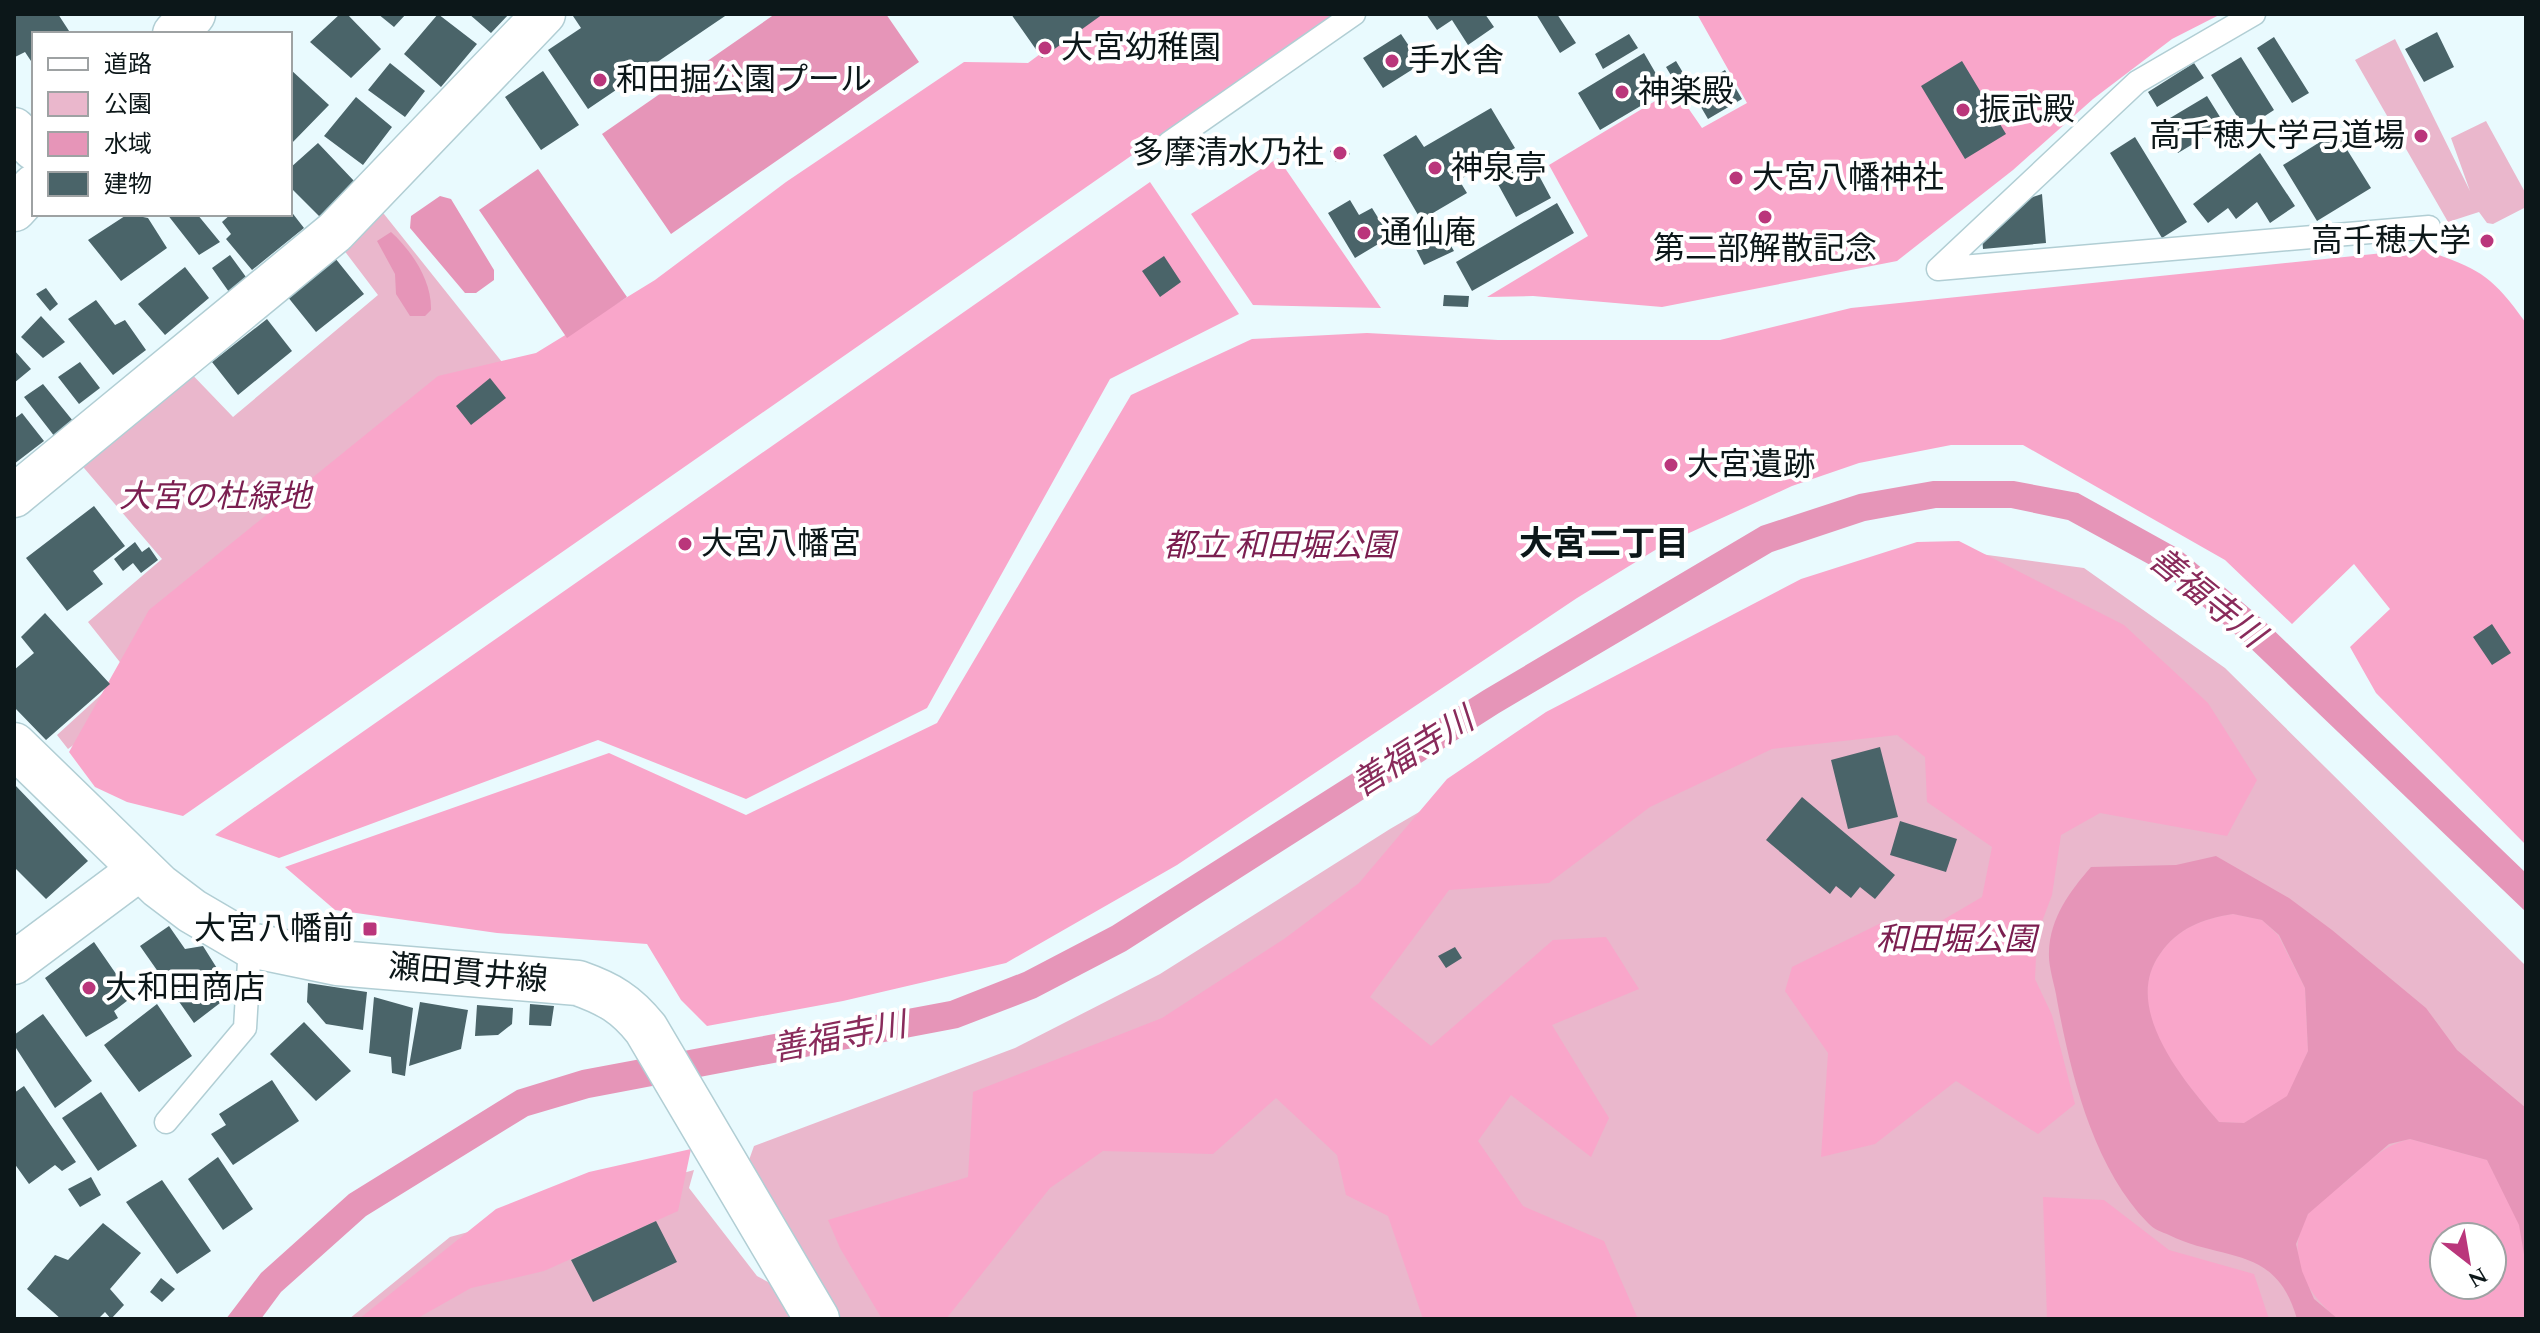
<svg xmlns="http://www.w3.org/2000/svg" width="2540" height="1333" font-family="Spectral,'Noto Sans JP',serif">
  <rect width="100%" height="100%" fill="#e9fafe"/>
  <path fill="#eab7cc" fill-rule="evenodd" d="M 2395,39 L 2470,191 L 2451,138 L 2486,121 L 2526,194 L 2526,207 L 2493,224 L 2487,223 L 2479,212 L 2448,222 L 2355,60 Z
    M 380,209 L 502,362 L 219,637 L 68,749 L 57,735 L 127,671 L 88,622 L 162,559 L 78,461 L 183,365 L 233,417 L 378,295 L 337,241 Z
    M 1943,549 L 2084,568 L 2225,668 L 2526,966 L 2526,1319 L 841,1319 L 749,1160 L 754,1146 L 1015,1048 L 1160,974 L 1390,829 L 1716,639 ZM 2444,1237 L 2492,1237 L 2492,1285 L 2444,1285 Z
    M 694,1170 L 689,1188 L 757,1276 L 777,1287 L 794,1319 L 349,1319 L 450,1237 Z"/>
  <path fill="#f9a6ca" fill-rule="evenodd" d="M 1094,14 L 1335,14 L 183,816 L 127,802 L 95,787 L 69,752 L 149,610 L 438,376 L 536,353 L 655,280 L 786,182 L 964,62 L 1028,63 Z
    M 1697,14 L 2221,14 L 2172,39 L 2093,99 L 2013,170 L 1897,261 L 1662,307 L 1533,296 L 1487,297 L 1588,236 L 1549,165 L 1675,89 L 1702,128 L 1747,103 Z
    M 1278,158 L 1381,308 L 1253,305 L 1191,214 Z
    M 1150,182 L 1239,314 L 1110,379 L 927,708 L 746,799 L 598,740 L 279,858 L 215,835 Z
    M 2422,249 C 2479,269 2490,273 2526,323 L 2526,845 L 2376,693 L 2350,647 L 2390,609 L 2354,564 L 2292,624 L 2225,560 L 2023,445 L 1951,445 L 1859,463 L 1792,486 L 1665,544 L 1577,598 L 1177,865 L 1006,963 L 843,1001 L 707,1026 L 681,1000 L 647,944 L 497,933 L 335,910 L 285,867 L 609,753 L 746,815 L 937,723 L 1131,395 L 1252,339 L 1367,333 L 1498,340 L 1720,340 L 1851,308 Z
    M 1959,541 L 2124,625 L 2208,703 L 2257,780 L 2227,836 L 2100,813 L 2061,835 L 2052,895 L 2037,935 L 2035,979 L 2052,1015 L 2075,1104 L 2038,1134 L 1956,1081 L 1875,1144 L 1821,1157 L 1828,1053 L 1785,991 L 1792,967 L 1885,921 L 1936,924 L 1982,897 L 1992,847 L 1927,802 L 1925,757 L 1897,735 L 1772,749 L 1650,807 L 1549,883 L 1449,890 L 1370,997 L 1431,1046 L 1553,940 L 1606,937 L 1639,989 L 1552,1025 L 1609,1118 L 1591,1157 L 1511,1095 L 1478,1141 L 1523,1206 L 1604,1241 L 1638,1319 L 1423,1319 L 1388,1216 L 1346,1195 L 1337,1155 L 1276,1098 L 1213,1154 L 1103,1151 L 1050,1188 L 946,1319 L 882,1319 L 840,1248 L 828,1220 L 968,1177 L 973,1092 L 1162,1018 L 1284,939 L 1359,883 L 1447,779 L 1546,712 L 1801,579 L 1917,542 Z
    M 2233,914 L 2262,920 L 2278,935 L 2305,988 L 2308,1051 L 2288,1096 L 2244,1123 L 2219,1122 C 2184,1081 2120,1009 2160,954 C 2178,928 2202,919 2233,914 Z
    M 2410,1139 L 2487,1160 L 2520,1225 L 2526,1266 L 2526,1319 L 2338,1319 C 2306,1293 2284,1257 2307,1216 C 2315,1202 2336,1190 2349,1179 C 2369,1161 2384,1145 2410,1139 ZM 2444,1237 L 2492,1237 L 2492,1285 L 2444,1285 Z
    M 691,1149 L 678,1211 L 544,1271 L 471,1288 L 416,1319 L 359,1319 L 496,1209 L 589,1172 Z
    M 2043,1197 L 2104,1200 L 2169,1250 L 2254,1274 L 2269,1319 L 2047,1319 Z"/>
  <path fill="#e695b8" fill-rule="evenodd" d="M 775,14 L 886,14 L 919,62 L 671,234 L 602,134 Z
    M 538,169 L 627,297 L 567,338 L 479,210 Z
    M 440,196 L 451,199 L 494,270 L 494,280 L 476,293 L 465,293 L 410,228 L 411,216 Z
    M 391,232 C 412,251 432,281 431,310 L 425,316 L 410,316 L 396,294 L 395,274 L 377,241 Z
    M 1933,481 L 2014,481 L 2078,493 L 2179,549 L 2262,619 L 2526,873 L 2526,912 L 2243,641 L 2163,572 L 2068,520 L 2011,508 L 1936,508 L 1865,521 L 1772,552 L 1499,713 L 1126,951 L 1036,998 L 958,1028 L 589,1098 L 528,1116 L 366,1216 L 281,1292 L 261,1319 L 226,1319 L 261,1273 L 349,1194 L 517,1090 L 582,1070 L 950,1001 L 1024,972 L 1112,926 L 1484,690 L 1761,526 L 1859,494 Z
    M 2216,856 L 2289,898 L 2332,930 L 2426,1008 L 2457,1050 L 2526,1108 L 2526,1266 L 2519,1225 L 2487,1160 L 2410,1139 L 2389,1144 L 2308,1214 L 2296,1244 L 2302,1271 L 2314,1299 L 2338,1319 L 2297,1319 C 2276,1244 2223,1262 2169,1235 C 2162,1232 2153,1229 2148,1223 C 2093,1167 2071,1075 2057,1000 C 2055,985 2048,967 2049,952 C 2050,918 2070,891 2091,867 L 2176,865 ZM 2233,914 L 2262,920 L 2279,935 L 2305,988 L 2308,1051 L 2287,1096 L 2244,1123 L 2219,1122 C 2184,1081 2121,1008 2160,954 C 2178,928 2202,919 2233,914 Z"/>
  <path fill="#4a6469" d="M 14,14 L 58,14 L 71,34 L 34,34 L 34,59 L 31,61 L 25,52 L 15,57 Z
    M 340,14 L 347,14 L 381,49 L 351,78 L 310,42 Z
    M 378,14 L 406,14 L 394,27 Z
    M 438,14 L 477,44 L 441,87 L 404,54 Z
    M 469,14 L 509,14 L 491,33 Z
    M 575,14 L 728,14 L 588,109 L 548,50 L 581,28 L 573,16 Z
    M 1011,14 L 1103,14 L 1042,58 Z
    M 1426,14 L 1485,14 L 1494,27 L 1468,45 L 1452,20 L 1437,30 Z
    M 1536,14 L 1557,14 L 1576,43 L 1560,53 Z
    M 2437,32 L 2454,67 L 2424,82 L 2405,49 Z
    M 1401,34 L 1421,64 L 1383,88 L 1363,58 Z
    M 1629,34 L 1638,48 L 1603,69 L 1595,54 Z
    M 2274,37 L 2309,93 L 2292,103 L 2257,48 Z
    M 1644,53 L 1666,91 L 1600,130 L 1578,93 Z
    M 2241,57 L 2274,110 L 2245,129 L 2211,75 Z
    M 1676,61 L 1688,81 L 1678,87 L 1666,67 Z
    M 1962,61 L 2006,134 L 1965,159 L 1921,86 Z
    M 390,63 L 425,91 L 405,117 L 368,90 Z
    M 2194,63 L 2204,78 L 2157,107 L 2148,92 Z
    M 290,69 L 329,105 L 290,145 Z
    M 1725,70 L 1742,99 L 1708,119 L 1691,90 Z
    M 543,71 L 579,125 L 541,150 L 505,97 Z
    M 2207,96 L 2225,125 L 2178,153 L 2160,124 Z
    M 356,97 L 392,127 L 363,165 L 324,136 Z
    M 1491,108 L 1515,148 L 1459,180 L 1467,193 L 1421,220 L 1383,155 L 1416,135 L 1424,147 Z
    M 2336,132 L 2371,188 L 2317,221 L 2283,165 Z
    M 2135,137 L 2187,222 L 2162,238 L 2110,153 Z
    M 318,143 L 355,182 L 320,217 L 290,187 L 290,168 Z
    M 1343,144 L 1350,154 L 1336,162 L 1330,151 Z
    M 2260,153 L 2295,206 L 2270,223 L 2257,202 L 2236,219 L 2228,208 L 2208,223 L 2193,204 Z
    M 1529,157 L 1551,198 L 1516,217 L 1494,177 Z
    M 2042,194 L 2046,243 L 1983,249 L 1982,236 L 2024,200 Z
    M 1350,200 L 1359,215 L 1372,208 L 1390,237 L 1355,258 L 1328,213 Z
    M 1557,203 L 1574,233 L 1472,291 L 1456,262 Z
    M 290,210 L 304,228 L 252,270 L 226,239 L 231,234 L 222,222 L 231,214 L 290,214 Z
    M 128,214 L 148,218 L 167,248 L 121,281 L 88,240 Z
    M 167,214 L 197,214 L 220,242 L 199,255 Z
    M 1438,224 L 1454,251 L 1424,265 L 1413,243 Z
    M 230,255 L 246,277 L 229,292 L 212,268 Z
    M 1164,256 L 1181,282 L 1160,297 L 1142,271 Z
    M 335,258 L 364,294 L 316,332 L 287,296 Z
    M 185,267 L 209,298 L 165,335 L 138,304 Z
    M 46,288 L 58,304 L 50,311 L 36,294 Z
    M 1444,295 L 1469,296 L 1468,307 L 1443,306 Z
    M 96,300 L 115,325 L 125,320 L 146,350 L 113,375 L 68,319 Z
    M 41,316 L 65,342 L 43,358 L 21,337 Z
    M 267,319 L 292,351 L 238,395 L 212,362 Z
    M 14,350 L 31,369 L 14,383 Z
    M 80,362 L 100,388 L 79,404 L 58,377 Z
    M 490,378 L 506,398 L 471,425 L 456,406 Z
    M 43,384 L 73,421 L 55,437 L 24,397 Z
    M 22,413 L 44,441 L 14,464 L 14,419 Z
    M 94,506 L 125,546 L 93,571 L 103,584 L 67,611 L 26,558 Z
    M 135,542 L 142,552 L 149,547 L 158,560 L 141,573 L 133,563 L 123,571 L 114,559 Z
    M 45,613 L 110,684 L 46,740 L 14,707 L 14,670 L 34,653 L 21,637 Z
    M 2492,624 L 2511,653 L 2492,665 L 2473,637 Z
    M 1880,747 L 1898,817 L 1848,829 L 1831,760 Z
    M 14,784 L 88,861 L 46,899 L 14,867 Z
    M 1802,797 L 1895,875 L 1875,899 L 1860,887 L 1851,898 L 1836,886 L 1830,894 L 1766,840 Z
    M 1900,821 L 1957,839 L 1946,872 L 1890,855 Z
    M 169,926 L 185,949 L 203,946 L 225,981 L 218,989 L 224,1000 L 194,1023 L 140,946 Z
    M 94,942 L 132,997 L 114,1011 L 118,1018 L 86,1037 L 45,978 Z
    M 1455,947 L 1462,958 L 1446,968 L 1438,956 Z
    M 308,983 L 367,992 L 363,1030 L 326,1024 L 307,1002 Z
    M 374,997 L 413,1008 L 405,1076 L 392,1073 L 391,1057 L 369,1053 Z
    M 420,1002 L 468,1010 L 461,1049 L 409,1066 Z
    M 157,1004 L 192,1056 L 139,1092 L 104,1045 Z
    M 530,1004 L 554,1006 L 551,1026 L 529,1025 Z
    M 477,1005 L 513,1008 L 512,1024 L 498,1035 L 475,1036 Z
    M 43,1014 L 92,1081 L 55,1108 L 14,1045 L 14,1035 Z
    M 304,1022 L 351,1071 L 316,1101 L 270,1054 Z
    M 272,1080 L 299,1121 L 233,1165 L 211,1134 L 226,1125 L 219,1114 Z
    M 24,1086 L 76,1162 L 62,1171 L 55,1165 L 29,1184 L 14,1163 L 14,1093 Z
    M 101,1092 L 137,1146 L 98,1171 L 62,1118 Z
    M 218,1157 L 253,1209 L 223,1230 L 188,1179 Z
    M 91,1177 L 101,1195 L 80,1207 L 68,1189 Z
    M 162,1180 L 211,1251 L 177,1274 L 126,1202 Z
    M 656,1221 L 677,1262 L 593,1302 L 571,1260 Z
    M 103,1223 L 141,1253 L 110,1289 L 124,1305 L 111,1319 L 105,1312 L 98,1319 L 61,1319 L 27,1289 L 55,1255 L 68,1260 Z
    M 161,1278 L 175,1289 L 162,1302 L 150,1292 Z"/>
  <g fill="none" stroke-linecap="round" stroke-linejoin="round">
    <g stroke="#b1ced4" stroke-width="25">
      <path id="lane" d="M 1169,143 L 1354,14
        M 1938,269 L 2429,227
        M 1938,269 L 2137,82 L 2254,14
        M 166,1122 L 245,1028 L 250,945"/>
    </g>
    <g stroke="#b1ced4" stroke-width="45">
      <path id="street" d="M 14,129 L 34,149
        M 14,496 L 335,232 L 544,14
        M 14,963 L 140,869"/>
    </g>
    <g stroke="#b1ced4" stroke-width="47">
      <path id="secondary" d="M 14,745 L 159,886 L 192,911 L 250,945 L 337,963 L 578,983 C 609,994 626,1004 646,1029 L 817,1319"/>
    </g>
    <g stroke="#b1ced4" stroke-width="47">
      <path id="primary" d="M 175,34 L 193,14
        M 14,209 L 34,187"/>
    </g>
    <use href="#lane" stroke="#fff" stroke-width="22"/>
    <use href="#street" stroke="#fff" stroke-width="42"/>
    <use href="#secondary" stroke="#fff" stroke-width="44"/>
    <use href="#primary" stroke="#fff" stroke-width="44"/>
  </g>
  <g fill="#ba367b" stroke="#fff" stroke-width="3">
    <circle cx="1045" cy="48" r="8"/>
    <circle cx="1392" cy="61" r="8"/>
    <circle cx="600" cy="80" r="8"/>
    <circle cx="1622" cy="92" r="8"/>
    <circle cx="1963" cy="110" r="8"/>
    <circle cx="2421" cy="136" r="8"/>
    <circle cx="1340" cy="153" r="8"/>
    <circle cx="1435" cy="168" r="8"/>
    <circle cx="1736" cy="178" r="8"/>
    <circle cx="1765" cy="217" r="8"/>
    <circle cx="1364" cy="233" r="8"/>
    <circle cx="2487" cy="241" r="8"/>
    <circle cx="1671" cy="465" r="8"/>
    <circle cx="685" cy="544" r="8"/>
    <rect x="362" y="921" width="16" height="16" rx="4"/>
    <circle cx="89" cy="988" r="8"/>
  </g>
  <g text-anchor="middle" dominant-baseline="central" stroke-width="8" stroke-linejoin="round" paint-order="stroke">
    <g font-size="32" fill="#0c1719" stroke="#fff" text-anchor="start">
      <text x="1061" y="48">大宮幼稚園</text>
      <text x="1408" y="61">手水舎</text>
      <text x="616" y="80">和田掘公園プール</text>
      <text x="1638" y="92">神楽殿</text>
      <text x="1979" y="110">振武殿</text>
      <text x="2405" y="136" text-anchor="end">高千穂大学弓道場</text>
      <text x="1324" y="153" text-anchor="end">多摩清水乃社</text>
      <text x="1451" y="168">神泉亭</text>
      <text x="1752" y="178">大宮八幡神社</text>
      <text x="1380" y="233">通仙庵</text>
      <text x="2471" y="241" text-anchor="end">高千穂大学</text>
      <text x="1765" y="249" text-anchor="middle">第二部解散記念</text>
      <text x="1687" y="465">大宮遺跡</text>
      <text x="701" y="544">大宮八幡宮</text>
      <text x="354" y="929" text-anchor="end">大宮八幡前</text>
      <text x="105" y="988">大和田商店</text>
    </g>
    <g font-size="32" font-style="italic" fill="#7b1e50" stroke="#fff">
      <text x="215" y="497">大宮の杜緑地</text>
      <text x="1279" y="546">都立 和田堀公園</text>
      <text x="1956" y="940">和田堀公園</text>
    </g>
    <g font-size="32" fill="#0c1719" stroke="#fff">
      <text transform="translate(468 974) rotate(5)">瀬田貫井線</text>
    </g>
    <g font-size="34" font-weight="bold" fill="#0c1719" stroke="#fff">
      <text x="1604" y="545">大宮二丁目</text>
    </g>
    <g font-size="34" font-style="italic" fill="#892b5b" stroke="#fff">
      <text transform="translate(2206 598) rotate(39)">善福寺川</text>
      <text transform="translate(1413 753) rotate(-32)">善福寺川</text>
      <text transform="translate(839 1038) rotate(-11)">善福寺川</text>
    </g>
  </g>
  <rect width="2540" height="1333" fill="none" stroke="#0c1719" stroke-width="32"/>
  <rect x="32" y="32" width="260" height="184" fill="#ffffff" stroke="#9ea2a3" stroke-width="2"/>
  <rect x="48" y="58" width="40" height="12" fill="#ffffff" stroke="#9ea2a3" stroke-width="2"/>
  <text x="104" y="72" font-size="24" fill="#0c1719">道路</text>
  <rect x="48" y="92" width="40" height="24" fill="#eab7cc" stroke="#9ea2a3" stroke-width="2"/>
  <text x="104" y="112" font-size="24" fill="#0c1719">公園</text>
  <rect x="48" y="132" width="40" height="24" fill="#e695b8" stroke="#9ea2a3" stroke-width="2"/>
  <text x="104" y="152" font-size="24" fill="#0c1719">水域</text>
  <rect x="48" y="172" width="40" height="24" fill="#4a6469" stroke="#9ea2a3" stroke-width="2"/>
  <text x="104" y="192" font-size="24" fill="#0c1719">建物</text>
  <g transform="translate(2468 1261) rotate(149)"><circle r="38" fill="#ffffff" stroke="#9ea2a3" stroke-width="2"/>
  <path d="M0-6L14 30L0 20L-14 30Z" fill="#ba367b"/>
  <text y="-12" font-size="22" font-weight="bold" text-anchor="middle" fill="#0c1719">N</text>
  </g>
</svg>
